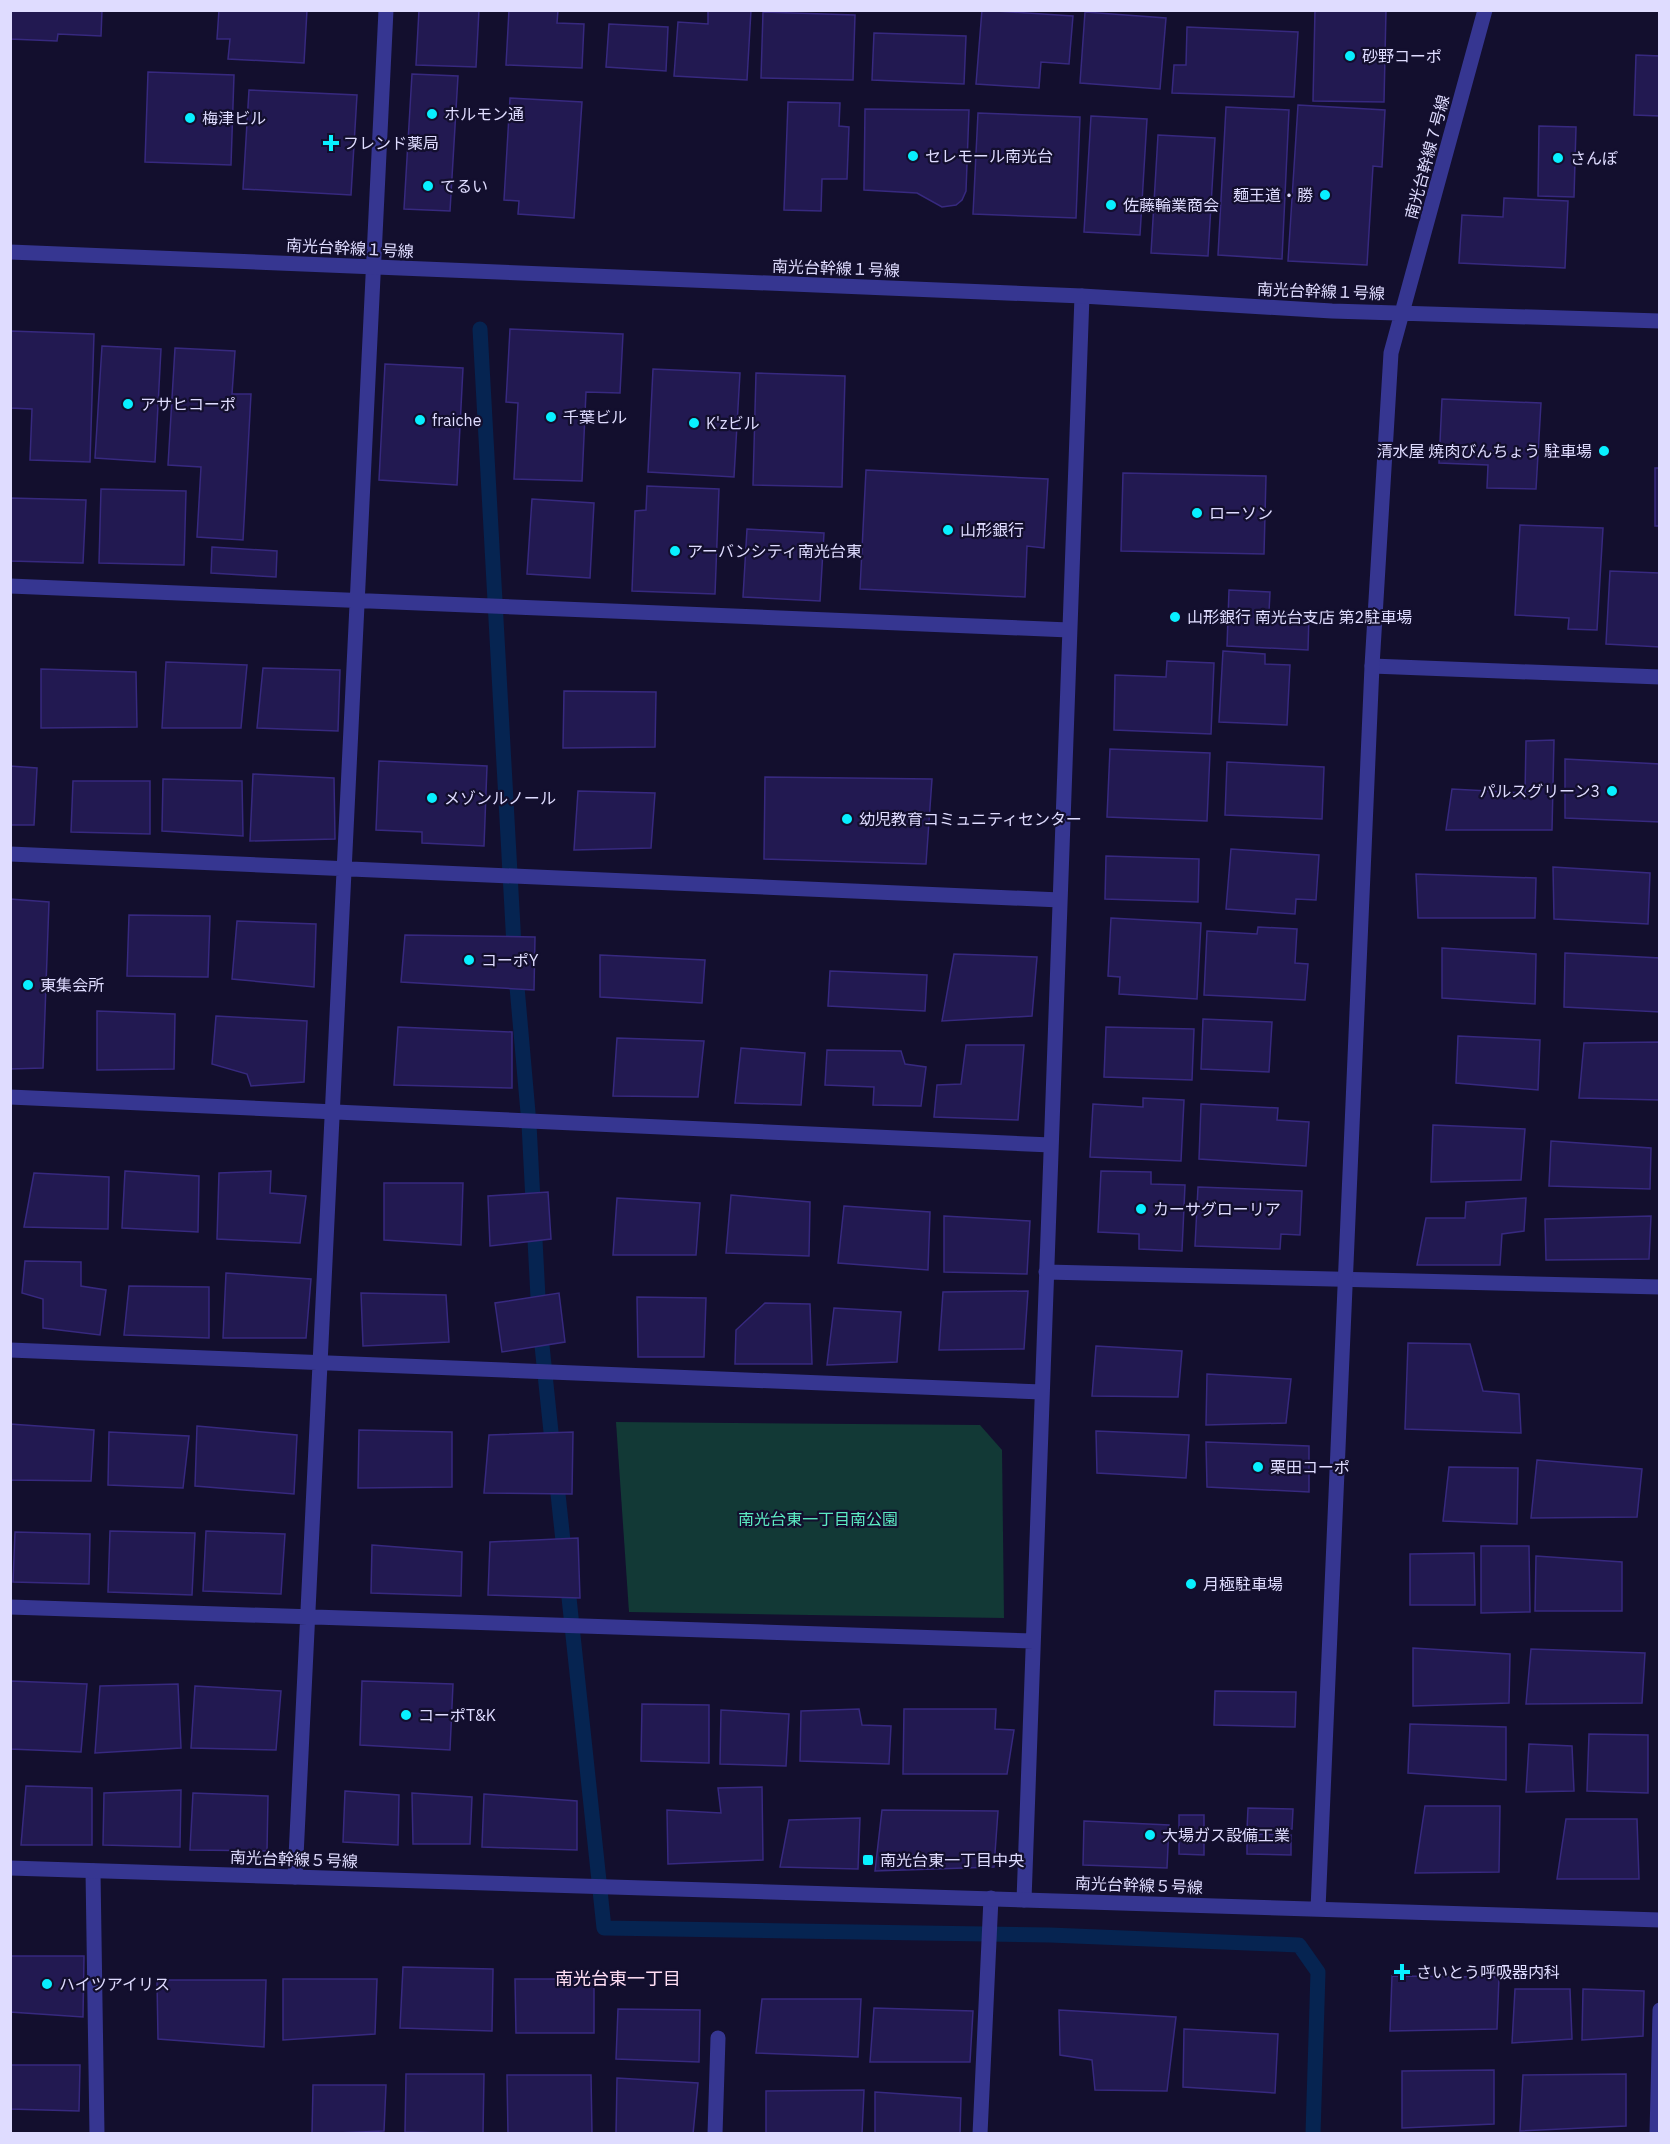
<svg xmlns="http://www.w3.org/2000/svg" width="1670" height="2144" font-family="'IBM Plex Sans','Noto Sans JP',sans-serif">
  <rect width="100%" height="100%" fill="#130f2e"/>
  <path fill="#123936" d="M 616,1422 L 980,1425 L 1002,1450 L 1004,1618 L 629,1612 Z"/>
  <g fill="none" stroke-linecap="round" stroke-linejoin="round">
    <path stroke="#062451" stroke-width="15" d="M 480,329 L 515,964 L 529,1124 L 539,1317 L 553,1451
      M 556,1475 L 604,1928 L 1050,1935 L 1299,1945 L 1318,1972 L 1313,2134"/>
  </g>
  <path fill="#221951" stroke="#37297f" stroke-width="1.5" d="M 10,10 L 102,10 L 101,36 L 58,34 L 57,41 L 10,39 Z
    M 219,10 L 307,10 L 304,63 L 228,59 L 230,39 L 217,39 Z
    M 419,10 L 479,10 L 476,67 L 416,65 Z
    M 509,10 L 558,10 L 557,23 L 584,24 L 582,68 L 506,65 Z
    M 708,10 L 751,10 L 747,80 L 674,76 L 678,22 L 708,24 Z
    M 982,10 L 1073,16 L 1069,64 L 1041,62 L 1039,88 L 976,84 Z
    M 1315,10 L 1386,10 L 1384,102 L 1313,101 Z
    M 763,12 L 855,15 L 853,80 L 761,78 Z
    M 1085,12 L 1166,18 L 1160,89 L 1080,83 Z
    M 609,24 L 668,27 L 666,71 L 606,67 Z
    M 1187,27 L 1298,32 L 1294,97 L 1172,93 L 1174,65 L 1186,65 Z
    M 874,33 L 966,36 L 964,84 L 872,80 Z
    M 1636,55 L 1660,56 L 1660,116 L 1634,115 Z
    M 148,72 L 234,75 L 231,165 L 145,162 Z
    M 412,74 L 458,76 L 450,211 L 404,209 Z
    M 249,90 L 357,95 L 351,195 L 243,189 Z
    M 510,98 L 582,102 L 574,218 L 518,214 L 519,201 L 504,200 Z
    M 788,102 L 840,103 L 839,126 L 849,127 L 847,179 L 822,179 L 821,211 L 784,210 Z
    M 1298,105 L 1385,110 L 1382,167 L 1373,166 L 1367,265 L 1288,261 Z
    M 1226,107 L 1289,110 L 1282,259 L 1218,255 Z
    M 865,109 L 969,110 L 966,191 L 962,200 L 956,205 L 942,207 L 917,193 L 864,190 Z
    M 978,113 L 1080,117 L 1076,218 L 973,214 Z
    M 1091,116 L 1147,119 L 1140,235 L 1084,232 Z
    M 1539,126 L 1576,127 L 1574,197 L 1538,196 Z
    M 1158,135 L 1215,138 L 1208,256 L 1151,253 Z
    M 1504,198 L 1568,201 L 1565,268 L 1459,263 L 1462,215 L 1503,217 Z
    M 510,329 L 623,334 L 620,393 L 586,392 L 582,481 L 514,479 L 518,403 L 506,402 Z
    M 10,331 L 94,334 L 90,462 L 30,460 L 32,409 L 10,408 Z
    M 102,346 L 161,349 L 155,462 L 95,458 Z
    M 175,348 L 235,351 L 232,394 L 251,394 L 243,540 L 197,537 L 201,467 L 168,465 Z
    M 385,364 L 463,368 L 457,485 L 379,480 Z
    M 653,369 L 740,373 L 734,477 L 648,472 Z
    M 756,373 L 845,376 L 842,487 L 753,485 Z
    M 1442,399 L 1541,403 L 1536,489 L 1487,488 L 1488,465 L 1439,463 Z
    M 1655,468 L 1660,468 L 1660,526 L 1655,526 Z
    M 866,470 L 1048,479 L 1044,548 L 1027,546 L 1025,597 L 860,589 Z
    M 1123,473 L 1266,476 L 1264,554 L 1121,551 Z
    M 647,486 L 719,489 L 715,594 L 632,591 L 635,511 L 646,510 Z
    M 101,489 L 186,491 L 184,565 L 99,563 Z
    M 10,498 L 86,500 L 83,563 L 10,561 Z
    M 532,499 L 594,503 L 590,578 L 527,574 Z
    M 1520,525 L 1603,528 L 1597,630 L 1568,629 L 1569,618 L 1515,615 Z
    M 747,529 L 824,533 L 820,601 L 743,597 Z
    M 212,547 L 277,551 L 276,577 L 211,573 Z
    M 1660,568 L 1660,647 L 1606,644 L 1610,571 L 1659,573 Z
    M 1229,590 L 1270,592 L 1269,612 L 1309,614 L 1308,650 L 1227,646 Z
    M 1223,651 L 1265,654 L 1265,664 L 1290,665 L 1287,725 L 1219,722 Z
    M 1167,661 L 1214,663 L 1211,734 L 1114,730 L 1115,675 L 1166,677 Z
    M 166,662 L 247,665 L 241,728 L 162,728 Z
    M 263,668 L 340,670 L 338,731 L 257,728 Z
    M 41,669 L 136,672 L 137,727 L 41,728 Z
    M 564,691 L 656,692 L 655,747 L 563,748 Z
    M 1554,740 L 1552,830 L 1446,830 L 1452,789 L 1525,793 L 1526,741 Z
    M 1110,749 L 1210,753 L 1207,821 L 1107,817 Z
    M 1565,759 L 1660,764 L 1660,822 L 1565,818 Z
    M 379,761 L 487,766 L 484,846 L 422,843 L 422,832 L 376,830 Z
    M 1227,762 L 1324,767 L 1322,819 L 1225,815 Z
    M 10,766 L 37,768 L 34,825 L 10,825 Z
    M 253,774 L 334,778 L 335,839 L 250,841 Z
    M 765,777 L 932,779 L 926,864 L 764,859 Z
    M 163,779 L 242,781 L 243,836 L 162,831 Z
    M 73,781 L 150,781 L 150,834 L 71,832 Z
    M 578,791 L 655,793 L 651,848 L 574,850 Z
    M 1231,849 L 1319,855 L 1316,900 L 1296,899 L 1295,914 L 1226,909 Z
    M 1106,856 L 1199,859 L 1198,902 L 1105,899 Z
    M 1553,867 L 1650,873 L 1648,924 L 1554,919 Z
    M 1416,874 L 1536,878 L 1535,918 L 1418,918 Z
    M 10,899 L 49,902 L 43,1068 L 10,1069 Z
    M 129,915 L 210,916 L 208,977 L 127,976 Z
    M 1111,918 L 1201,923 L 1197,999 L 1119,994 L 1120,977 L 1108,976 Z
    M 237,921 L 316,924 L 314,987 L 232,979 Z
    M 1258,927 L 1297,929 L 1295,963 L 1308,964 L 1305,1000 L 1204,995 L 1207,931 L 1257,934 Z
    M 405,935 L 535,937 L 534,990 L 401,982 Z
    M 1442,948 L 1536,954 L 1535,1004 L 1442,998 Z
    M 1565,953 L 1660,958 L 1660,1012 L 1564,1007 Z
    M 954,954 L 1037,957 L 1032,1016 L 942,1021 Z
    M 600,955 L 705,960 L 702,1003 L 600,997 Z
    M 830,971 L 927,975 L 925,1011 L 828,1006 Z
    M 97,1011 L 175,1014 L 174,1069 L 97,1070 Z
    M 216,1016 L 307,1021 L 304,1082 L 251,1086 L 247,1074 L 212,1064 Z
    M 1203,1019 L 1272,1022 L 1269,1072 L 1201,1069 Z
    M 398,1027 L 512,1032 L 512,1088 L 394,1085 Z
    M 1106,1027 L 1194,1029 L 1192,1080 L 1104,1077 Z
    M 1458,1036 L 1540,1040 L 1538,1090 L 1456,1083 Z
    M 617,1038 L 704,1041 L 698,1097 L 613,1096 Z
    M 1660,1042 L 1660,1100 L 1579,1098 L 1584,1043 Z
    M 966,1045 L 1024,1045 L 1018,1120 L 934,1117 L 937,1085 L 961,1084 Z
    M 741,1048 L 805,1053 L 801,1105 L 735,1103 Z
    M 827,1050 L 901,1051 L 905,1064 L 926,1067 L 921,1106 L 873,1105 L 874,1087 L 825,1085 Z
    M 1143,1098 L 1184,1100 L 1181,1161 L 1090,1157 L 1093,1104 L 1143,1107 Z
    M 1201,1104 L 1278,1108 L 1277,1120 L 1309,1122 L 1306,1166 L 1199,1159 Z
    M 1433,1125 L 1525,1129 L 1521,1180 L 1431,1182 Z
    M 1551,1141 L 1651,1148 L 1650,1189 L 1549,1186 Z
    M 125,1171 L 199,1176 L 198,1232 L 122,1228 Z
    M 271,1171 L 270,1193 L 306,1196 L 300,1243 L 217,1239 L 219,1173 Z
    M 1101,1171 L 1151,1172 L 1151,1184 L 1185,1185 L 1182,1251 L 1139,1249 L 1139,1234 L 1098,1232 Z
    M 34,1173 L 109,1177 L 108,1229 L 24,1227 Z
    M 384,1183 L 463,1183 L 461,1245 L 384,1240 Z
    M 1198,1187 L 1302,1191 L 1300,1235 L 1281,1234 L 1280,1249 L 1195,1246 Z
    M 548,1192 L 551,1239 L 490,1246 L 488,1196 Z
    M 731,1195 L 810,1202 L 809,1256 L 726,1253 Z
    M 617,1198 L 700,1203 L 696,1255 L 613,1255 Z
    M 1526,1198 L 1524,1231 L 1502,1234 L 1500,1265 L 1417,1265 L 1426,1218 L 1465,1218 L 1466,1202 Z
    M 844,1206 L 930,1212 L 928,1270 L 838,1263 Z
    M 944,1216 L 1030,1221 L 1027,1274 L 944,1272 Z
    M 1651,1216 L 1649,1259 L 1546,1260 L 1545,1219 Z
    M 25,1261 L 81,1262 L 81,1286 L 106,1290 L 100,1335 L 43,1328 L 43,1299 L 22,1293 Z
    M 226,1273 L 311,1279 L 306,1338 L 223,1338 Z
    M 129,1286 L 209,1287 L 209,1338 L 124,1335 Z
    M 1028,1291 L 1024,1349 L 939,1350 L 943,1292 Z
    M 361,1293 L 446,1295 L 449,1342 L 363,1346 Z
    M 559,1293 L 565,1342 L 502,1352 L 495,1303 Z
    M 637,1297 L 706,1298 L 704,1357 L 638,1357 Z
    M 765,1303 L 810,1304 L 812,1364 L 735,1364 L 736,1330 Z
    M 834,1308 L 901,1312 L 897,1362 L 827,1365 Z
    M 1408,1343 L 1470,1344 L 1483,1391 L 1519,1394 L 1521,1433 L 1405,1429 Z
    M 1096,1346 L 1182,1351 L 1178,1397 L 1092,1396 Z
    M 1207,1374 L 1291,1379 L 1286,1423 L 1206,1425 Z
    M 10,1424 L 94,1430 L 91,1481 L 10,1480 Z
    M 197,1426 L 297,1435 L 294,1494 L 195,1486 Z
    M 359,1430 L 452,1432 L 452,1487 L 358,1488 Z
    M 1096,1431 L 1189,1435 L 1186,1478 L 1097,1473 Z
    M 109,1432 L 189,1436 L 183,1488 L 108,1485 Z
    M 573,1432 L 572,1494 L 484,1493 L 489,1435 Z
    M 1206,1442 L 1309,1446 L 1309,1492 L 1207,1487 Z
    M 1537,1460 L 1642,1469 L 1637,1517 L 1531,1518 Z
    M 1449,1467 L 1518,1468 L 1517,1524 L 1443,1521 Z
    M 110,1531 L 195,1533 L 192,1595 L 108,1592 Z
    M 206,1531 L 285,1534 L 281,1594 L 203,1591 Z
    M 15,1532 L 90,1534 L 89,1584 L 13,1582 Z
    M 578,1538 L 580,1598 L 488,1595 L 490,1542 Z
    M 372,1545 L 462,1552 L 461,1596 L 371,1593 Z
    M 1481,1546 L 1529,1546 L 1530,1612 L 1481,1613 Z
    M 1474,1553 L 1475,1605 L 1410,1605 L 1410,1554 Z
    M 1536,1556 L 1622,1562 L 1622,1611 L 1535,1611 Z
    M 1413,1648 L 1510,1654 L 1509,1703 L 1413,1706 Z
    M 1531,1649 L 1645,1653 L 1642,1703 L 1526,1704 Z
    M 10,1681 L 87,1684 L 81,1752 L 10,1749 Z
    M 362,1681 L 453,1684 L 450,1750 L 360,1745 Z
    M 178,1684 L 181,1748 L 95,1753 L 100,1686 Z
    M 195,1686 L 281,1691 L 276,1750 L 191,1748 Z
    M 1215,1691 L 1296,1692 L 1295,1727 L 1214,1725 Z
    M 642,1704 L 709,1705 L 709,1763 L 641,1761 Z
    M 859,1709 L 862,1725 L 891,1726 L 889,1764 L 800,1761 L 801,1711 Z
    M 904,1709 L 996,1709 L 995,1729 L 1014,1730 L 1007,1774 L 903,1774 Z
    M 721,1710 L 789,1714 L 786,1766 L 720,1764 Z
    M 1410,1724 L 1506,1727 L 1506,1780 L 1408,1773 Z
    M 1589,1734 L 1648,1735 L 1648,1793 L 1587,1791 Z
    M 1529,1744 L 1572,1746 L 1574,1791 L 1526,1792 Z
    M 26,1786 L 92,1788 L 92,1845 L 21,1845 Z
    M 762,1787 L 763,1860 L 668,1864 L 667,1810 L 721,1813 L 718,1788 Z
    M 181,1790 L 180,1847 L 103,1845 L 104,1793 Z
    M 345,1791 L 399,1795 L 398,1845 L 343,1842 Z
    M 193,1793 L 268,1796 L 267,1851 L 190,1850 Z
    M 412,1793 L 472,1797 L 470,1844 L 413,1844 Z
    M 484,1794 L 577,1801 L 577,1850 L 482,1847 Z
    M 1425,1806 L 1500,1806 L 1499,1872 L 1415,1873 Z
    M 1248,1808 L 1293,1809 L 1292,1829 L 1247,1830 Z
    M 882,1810 L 998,1811 L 994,1867 L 875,1871 Z
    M 1179,1815 L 1204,1815 L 1204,1855 L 1179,1854 Z
    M 860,1818 L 858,1869 L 780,1867 L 789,1820 Z
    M 1566,1819 L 1637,1819 L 1639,1879 L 1557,1879 Z
    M 1084,1821 L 1169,1825 L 1167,1868 L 1083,1865 Z
    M 1247,1834 L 1291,1835 L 1291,1855 L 1247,1854 Z
    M 10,1956 L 84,1956 L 83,2017 L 10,2012 Z
    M 403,1967 L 493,1969 L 492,2031 L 400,2028 Z
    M 1392,1976 L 1499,1977 L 1497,2029 L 1390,2031 Z
    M 283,1979 L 377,1979 L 375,2034 L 283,2040 Z
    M 515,1979 L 594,1979 L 594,2033 L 516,2033 Z
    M 157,1980 L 266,1980 L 264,2047 L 158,2039 Z
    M 1515,1989 L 1570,1989 L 1572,2039 L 1512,2043 Z
    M 1583,1989 L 1644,1991 L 1643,2036 L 1582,2040 Z
    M 762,1999 L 861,1999 L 858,2057 L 756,2053 Z
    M 874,2008 L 973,2011 L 970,2062 L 870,2062 Z
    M 618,2009 L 700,2010 L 699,2062 L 616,2059 Z
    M 1059,2010 L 1176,2017 L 1167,2091 L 1095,2090 L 1092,2060 L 1060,2055 Z
    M 1184,2029 L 1278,2034 L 1275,2093 L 1183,2087 Z
    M 10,2065 L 80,2065 L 79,2111 L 10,2109 Z
    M 1494,2070 L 1494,2124 L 1402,2128 L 1402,2071 Z
    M 406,2074 L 484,2074 L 483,2134 L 405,2132 Z
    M 1626,2074 L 1626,2126 L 1520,2131 L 1523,2075 Z
    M 507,2075 L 591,2075 L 592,2134 L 508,2134 Z
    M 617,2078 L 698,2083 L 693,2134 L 616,2134 Z
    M 313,2085 L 386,2085 L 384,2131 L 312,2134 Z
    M 864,2090 L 862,2134 L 766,2134 L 766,2091 Z
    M 875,2092 L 961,2098 L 960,2134 L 875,2134 Z"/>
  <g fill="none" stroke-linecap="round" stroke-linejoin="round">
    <path stroke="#363691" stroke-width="15" d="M 10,586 L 1069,630
      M 1372,666 L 1660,677
      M 10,854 L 1060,900
      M 10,1097 L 1051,1145
      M 1046,1272 L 1660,1287
      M 10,1350 L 1042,1392
      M 10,1607 L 1033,1641
      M 93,1871 L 97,2134
      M 295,1877 L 386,10
      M 1024,1900 L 1082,296
      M 715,2134 L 718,2038
      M 980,2134 L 991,1898
      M 1657,2134 L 1660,2010"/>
    <path stroke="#363691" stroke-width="15" d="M 10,252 L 1082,296 L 1332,311 L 1660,321
      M 10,1868 L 1660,1920
      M 1318,1909 L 1372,666 L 1391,353 L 1485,10"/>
  </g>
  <g fill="#08f0ff" stroke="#130f2e" stroke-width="2">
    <circle cx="1350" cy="56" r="6"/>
    <circle cx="432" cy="114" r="6"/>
    <circle cx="190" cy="118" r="6"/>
    <path d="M328 134h6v6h6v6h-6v6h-6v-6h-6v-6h6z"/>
    <circle cx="913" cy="156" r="6"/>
    <circle cx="1558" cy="158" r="6"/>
    <circle cx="428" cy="186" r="6"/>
    <circle cx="1325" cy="195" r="6"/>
    <circle cx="1111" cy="205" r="6"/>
    <circle cx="128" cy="404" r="6"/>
    <circle cx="551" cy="417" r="6"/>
    <circle cx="420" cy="420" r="6"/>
    <circle cx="694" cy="423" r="6"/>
    <circle cx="1604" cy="451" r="6"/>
    <circle cx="1197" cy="513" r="6"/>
    <circle cx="948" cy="530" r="6"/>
    <circle cx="675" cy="551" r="6"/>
    <circle cx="1175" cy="617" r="6"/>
    <circle cx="1612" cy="791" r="6"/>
    <circle cx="432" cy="798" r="6"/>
    <circle cx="847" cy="819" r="6"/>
    <circle cx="469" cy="960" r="6"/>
    <circle cx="28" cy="985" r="6"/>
    <circle cx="1141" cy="1209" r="6"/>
    <circle cx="1258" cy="1467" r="6"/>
    <circle cx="1191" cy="1584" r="6"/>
    <circle cx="406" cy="1715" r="6"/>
    <circle cx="1150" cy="1835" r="6"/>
    <rect x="862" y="1854" width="12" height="12" rx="3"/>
    <path d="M1399 1963h6v6h6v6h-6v6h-6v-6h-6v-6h6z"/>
    <circle cx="47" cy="1984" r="6"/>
  </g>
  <g text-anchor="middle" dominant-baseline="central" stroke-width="4.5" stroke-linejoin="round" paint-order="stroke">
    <g font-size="16" fill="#dfdcff" stroke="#130f2e" text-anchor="start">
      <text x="1362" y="56">砂野コーポ</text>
      <text x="444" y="114">ホルモン通</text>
      <text x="202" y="118">梅津ビル</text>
      <text x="343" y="143">フレンド薬局</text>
      <text x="925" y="156">セレモール南光台</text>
      <text x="1570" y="158">さんぽ</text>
      <text x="440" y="186">てるい</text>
      <text x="1313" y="195" text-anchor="end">麺王道・勝</text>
      <text x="1123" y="205">佐藤輪業商会</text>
      <text x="140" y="404">アサヒコーポ</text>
      <text x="563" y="417">千葉ビル</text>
      <text x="432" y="420">fraiche</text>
      <text x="706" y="423">K'zビル</text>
      <text x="1592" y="451" text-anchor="end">清水屋 焼肉びんちょう 駐車場</text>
      <text x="1209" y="513">ローソン</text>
      <text x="960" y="530">山形銀行</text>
      <text x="687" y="551">アーバンシティ南光台東</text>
      <text x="1187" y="617">山形銀行 南光台支店 第2駐車場</text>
      <text x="1600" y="791" text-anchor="end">パルスグリーン3</text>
      <text x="444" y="798">メゾンルノール</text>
      <text x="859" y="819">幼児教育コミュニティセンター</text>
      <text x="481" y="960">コーポY</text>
      <text x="40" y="985">東集会所</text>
      <text x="1153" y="1209">カーサグローリア</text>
      <text x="1270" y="1467">栗田コーポ</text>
      <text x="1203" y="1584">月極駐車場</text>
      <text x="418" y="1715">コーポT&amp;K</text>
      <text x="1162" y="1835">大場ガス設備工業</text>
      <text x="880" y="1860">南光台東一丁目中央</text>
      <text x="1416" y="1972">さいとう呼吸器内科</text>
      <text x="59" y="1984">ハイツアイリス</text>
    </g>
    <g font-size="16" fill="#dfdcff" stroke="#130f2e">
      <text transform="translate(1427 157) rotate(-75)">南光台幹線７号線</text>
      <text transform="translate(350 248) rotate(3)">南光台幹線１号線</text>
      <text transform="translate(836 268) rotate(2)">南光台幹線１号線</text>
      <text transform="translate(1321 291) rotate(2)">南光台幹線１号線</text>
      <text transform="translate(294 1859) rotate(2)">南光台幹線５号線</text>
      <text transform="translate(1139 1885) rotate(2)">南光台幹線５号線</text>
    </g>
    <g font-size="16" fill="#5cebc2" stroke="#130f2e">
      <text x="818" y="1519">南光台東一丁目南公園</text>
    </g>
    <g font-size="18" fill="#ffdef4" stroke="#130f2e">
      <text x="618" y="1978">南光台東一丁目</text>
    </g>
  </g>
  <rect width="1670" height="2144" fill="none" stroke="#dfdcff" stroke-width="24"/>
</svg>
